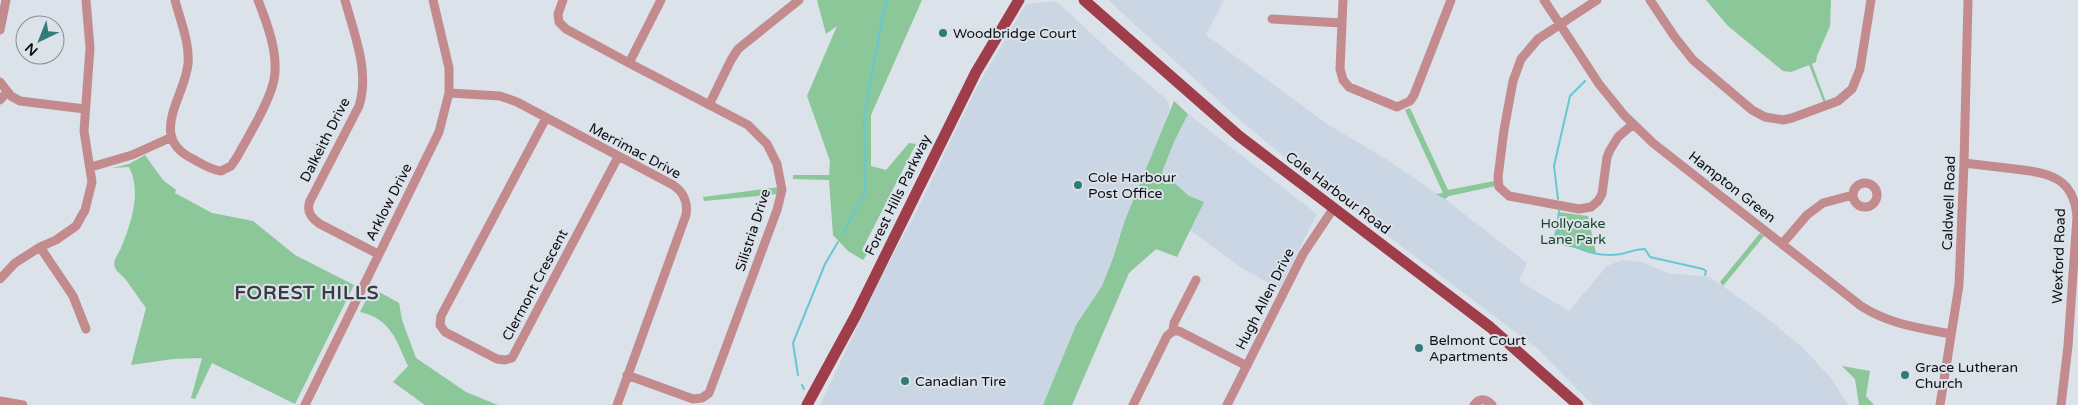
<svg xmlns="http://www.w3.org/2000/svg" width="2078" height="405" font-family="'Varela Round',sans-serif">
  <rect width="100%" height="100%" fill="#dbe2ea"/>
  <path fill="#cad6e4" d="M 1108,0 L 1224,0 L 1206,35 L 1327,124 L 1386,159 L 1445,199 L 1527,263 L 1519,281 L 1569,311 L 1607,266 L 1622,260 L 1642,262 L 1667,273 L 1710,277 L 1763,315 L 1800,345 L 1831,378 L 1848,405 L 1593,405 L 1539,350 L 1301,170 L 1242,122 Z
    M 1056,1 L 1109,50 L 1166,99 L 1170,107 L 1160,138 L 1125,220 L 1113,258 L 1102,286 L 1076,325 L 1043,405 L 820,405 L 879,281 L 916,212 L 978,85 L 1026,4 Z
    M 1188,114 L 1317,214 L 1279,289 L 1239,266 L 1190,230 L 1204,202 L 1189,196 L 1162,172 L 1174,142 Z"/>
  <path fill="#8bc799" d="M 817,0 L 922,0 L 871,115 L 871,166 L 886,170 L 909,143 L 916,144 L 862,250 L 867,254 L 863,260 L 848,251 L 833,235 L 829,180 L 793,179 L 793,175 L 829,175 L 830,161 L 807,96 L 837,26 L 826,34 Z
    M 1706,0 L 1831,0 L 1830,26 L 1817,56 L 1816,62 L 1812,64 L 1826,102 L 1824,103 L 1809,65 L 1791,72 L 1783,71 L 1728,26 Z
    M 1174,101 L 1188,114 L 1174,142 L 1162,172 L 1189,196 L 1204,202 L 1177,257 L 1156,249 L 1129,273 L 1072,405 L 1043,405 L 1076,325 L 1102,286 L 1113,258 L 1125,220 Z
    M 1410,108 L 1448,190 L 1494,181 L 1496,186 L 1449,196 L 1445,199 L 1436,194 L 1443,193 L 1405,110 Z
    M 145,155 L 163,180 L 176,190 L 175,193 L 212,213 L 253,221 L 295,255 L 354,285 L 295,404 L 212,363 L 195,399 L 191,398 L 202,358 L 173,359 L 131,365 L 146,308 C 139,299 133,289 126,280 C 123,276 117,272 115,268 C 112,261 118,255 121,248 C 131,223 142,192 129,167 L 112,168 L 129,164 Z
    M 780,187 L 779,194 L 704,201 L 703,197 Z
    M 1558,212 L 1588,216 L 1596,253 L 1553,243 Z
    M 1760,233 L 1764,236 L 1723,286 L 1720,282 Z
    M 372,288 L 399,303 L 402,320 L 416,358 L 466,392 L 498,405 L 425,405 L 393,382 L 408,366 C 396,340 391,319 360,312 Z
    M 1842,366 L 1870,371 L 1866,396 L 1874,405 L 1859,405 L 1855,379 Z"/>
  <g fill="none" stroke-linecap="round" stroke-linejoin="round">
    <path stroke="#66c8d2" stroke-width="2" d="M 1558,199 L 1554,166 L 1570,96 L 1585,81
      M 1559,211 L 1558,237 C 1576,249 1599,258 1621,254 C 1630,252 1636,249 1645,249 L 1650,257 L 1703,269 L 1706,271 L 1705,275
      M 842,235 L 865,193 L 864,118 L 883,13 L 887,0
      M 798,375 L 793,343 L 825,264 L 838,242
      M 802,385 L 804,389"/>
    <path stroke="#c38b8e" stroke-width="9" d="M 175,0 C 180,20 190,43 188,64 C 185,97 147,137 193,159 C 202,164 211,170 221,171 L 231,166 L 237,157 C 249,135 269,103 274,80 C 279,54 267,23 258,0
      M 345,0 C 354,34 370,71 359,106 L 310,201 C 306,211 311,218 320,224 L 378,254
      M 563,0 L 558,14 L 559,22 L 566,29 L 629,63 L 661,0
      M 1343,0 L 1340,69 L 1343,80 L 1349,87 L 1397,107 L 1410,101 L 1414,95 L 1451,0
      M 1544,0 L 1599,84 L 1624,115 L 1653,143 L 1861,306 C 1889,324 1919,328 1951,334
      M 1597,0 L 1538,39 L 1521,59 L 1513,81 L 1504,130 L 1498,177 L 1499,187 L 1509,196 L 1579,209 L 1591,207 L 1598,201 L 1602,194 L 1607,157 L 1610,150 L 1618,137 L 1633,124
      M 1650,0 L 1674,36 L 1693,60 L 1752,110 L 1765,117 L 1783,120 L 1792,118 L 1838,101 L 1852,89 L 1860,69 L 1871,0
      M 1272,19 L 1341,23
      M 0,30 L 6,0
      M 0,82 L 11,96 L 20,101 L 85,109
      M 449,93 L 500,96 L 517,102 L 673,185 C 684,192 688,203 686,215 L 617,405
      M 0,100 L 7,92
      M 709,105 L 731,60 L 738,49 L 799,0
      M 546,118 L 441,316 L 440,325 L 445,332 L 497,359 L 505,360 L 512,358 L 618,157
      M 1964,163 C 1981,165 1998,167 2015,169 C 2049,173 2074,177 2077,217 L 2068,346 L 2061,405
      M 91,167 L 132,155 L 172,137
      M1853 195a12 12 0 1 1 24 0a12 12 0 1 1-24 0Z
      M 1782,244 L 1807,215 L 1823,203 L 1853,195
      M 40,247 L 73,296 L 86,329
      M 0,279 L 15,263 L 40,247 L 56,240 L 76,226 L 85,210 L 92,182 L 84,131 L 90,48 L 86,0
      M 1173,331 L 1179,331 L 1247,366
      M 627,375 L 693,399 L 702,398 L 709,393 L 777,210 L 782,190 L 777,164 L 767,144 L 748,125 L 629,63
      M 0,401 L 23,405
      M 305,405 L 439,132 L 449,93 L 449,68 L 433,0
      M 1133,405 L 1167,336 L 1173,331 L 1174,323 L 1196,280
      M 1227,405 L 1303,254 L 1333,209
      M 1474,405 C 1479,398 1486,398 1492,405
      M 1940,405 L 1959,285 L 1964,163 L 1968,0"/>
    <path stroke="#9f3d4a" stroke-width="11" d="M 1084,0 L 1239,136 L 1490,327 L 1578,405
      M 807,405 L 856,315 L 976,72 L 1019,0"/>
  </g>
  <g fill="#317b7b" stroke="#dbe2ea" stroke-width="2">
    <circle cx="943" cy="33" r="5"/>
    <circle cx="1078" cy="185" r="5"/>
    <circle cx="1419" cy="348" r="5"/>
    <circle cx="1905" cy="375" r="5"/>
    <circle cx="905" cy="381" r="5"/>
  </g>
  <g text-anchor="middle" dominant-baseline="central" stroke-width="4" stroke-linejoin="round" paint-order="stroke">
    <g font-size="14" fill="#0d0f12" stroke="#dbe2ea" text-anchor="start">
      <text x="953" y="33">Woodbridge Court</text>
      <text x="1088" y="177">Cole Harbour<tspan x="1088" dy="16">Post Office</tspan></text>
      <text x="1429" y="340">Belmont Court<tspan x="1429" dy="16">Apartments</tspan></text>
      <text x="1915" y="367">Grace Lutheran<tspan x="1915" dy="16">Church</tspan></text>
      <text x="915" y="381">Canadian Tire</text>
    </g>
    <g font-size="14" fill="#0d0f12" stroke="#dbe2ea">
      <text transform="translate(325 140) rotate(-63)">Dalkeith Drive</text>
      <text transform="translate(635 151) rotate(28)">Merrimac Drive</text>
      <text transform="translate(1732 187) rotate(38)">Hampton Green</text>
      <text transform="translate(1338 193) rotate(37)">Cole Harbour Road</text>
      <text transform="translate(898 195) rotate(-64)">Forest Hills Parkway</text>
      <text transform="translate(389 202) rotate(-63)">Arklow Drive</text>
      <text transform="translate(1949 203) rotate(-88)">Caldwell Road</text>
      <text transform="translate(753 230) rotate(-72)">Silistria Drive</text>
      <text transform="translate(2059 256) rotate(-88)">Wexford Road</text>
      <text transform="translate(535 285) rotate(-62)">Clermont Crescent</text>
      <text transform="translate(1265 299) rotate(-63)">Hugh Allen Drive</text>
    </g>
    <g font-size="14" fill="#1a4728" stroke="#dbe2ea">
      <text x="1573" y="223">Hollyoake<tspan x="1573" dy="16">Lane Park</tspan></text>
    </g>
    <g font-size="19" font-weight="bold" letter-spacing="1" fill="#383d43" stroke="#dbe2ea">
      <text x="307" y="293">FOREST HILLS</text>
    </g>
  </g>
  <g transform="translate(40 40) rotate(223)"><circle r="24" fill="#dbe2ea" stroke="#898e94"/>
  <path d="M0-4L9 19L0 12L-9 19Z" fill="#317b7b"/>
  <text y="-8" font-size="14" font-weight="bold" text-anchor="middle" fill="#0d0f12">N</text>
  </g>
</svg>
